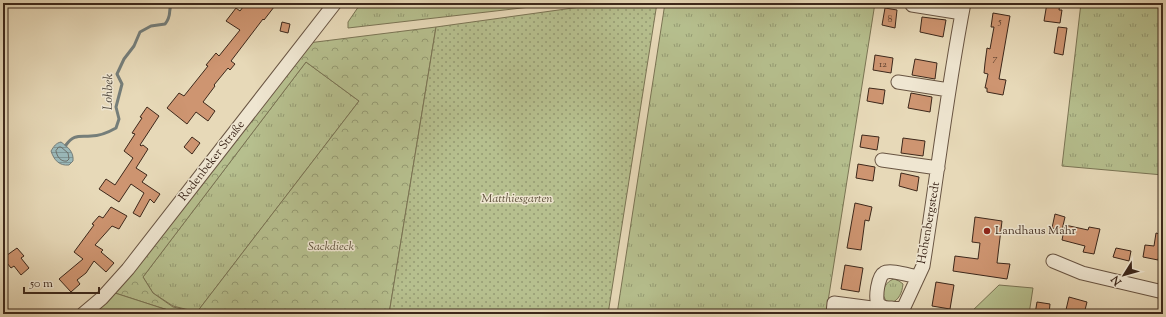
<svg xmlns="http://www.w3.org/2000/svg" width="1166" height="317" font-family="'Sorts Mill Goudy',serif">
  <defs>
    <pattern id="grass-tufts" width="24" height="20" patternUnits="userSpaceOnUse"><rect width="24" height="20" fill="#b6bf8e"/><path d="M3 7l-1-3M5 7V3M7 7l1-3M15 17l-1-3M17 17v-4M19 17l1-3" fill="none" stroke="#959b73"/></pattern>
    <pattern id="forest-crowns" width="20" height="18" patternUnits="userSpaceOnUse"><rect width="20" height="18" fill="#b6bf8e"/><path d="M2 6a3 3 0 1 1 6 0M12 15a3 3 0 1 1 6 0" fill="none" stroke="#959b73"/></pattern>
    <pattern id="garden-dots" width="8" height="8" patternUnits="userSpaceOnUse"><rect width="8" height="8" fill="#b6bf8e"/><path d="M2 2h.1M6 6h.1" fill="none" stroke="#959b73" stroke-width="1.8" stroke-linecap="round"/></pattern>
    <pattern id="water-rules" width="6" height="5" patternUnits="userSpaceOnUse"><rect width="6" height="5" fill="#9ab8b9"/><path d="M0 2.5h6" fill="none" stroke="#7f9696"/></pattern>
  </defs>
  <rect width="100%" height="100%" fill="#e7d9b8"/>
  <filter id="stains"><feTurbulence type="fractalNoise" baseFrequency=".005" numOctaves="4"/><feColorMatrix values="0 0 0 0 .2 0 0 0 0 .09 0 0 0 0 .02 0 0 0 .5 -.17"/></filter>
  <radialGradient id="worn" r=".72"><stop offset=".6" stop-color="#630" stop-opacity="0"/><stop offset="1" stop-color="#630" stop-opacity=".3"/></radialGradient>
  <path fill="url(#grass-tufts)" stroke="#7a7454" d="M 361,3 L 565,3 L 348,28 L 348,22 Z
    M 665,3 L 875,3 L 826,314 L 617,314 Z
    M 1081,3 L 1163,3 L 1163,175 L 1062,166 Z
    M 306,62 L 359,101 L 197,312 L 173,306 L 153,293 L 143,277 Z
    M 894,279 L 899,281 L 903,284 C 902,293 899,300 891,303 C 878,299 883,282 894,279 Z"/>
  <path fill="url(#forest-crowns)" stroke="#7a7454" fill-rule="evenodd" d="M 436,27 L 389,314 L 180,314 L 115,293 L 308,43 ZM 306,62 L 359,101 L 197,312 L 173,307 L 153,293 L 143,277 Z"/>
  <path fill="#b6bf8e" stroke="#7a7454" d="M 999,285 L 1033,288 L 1029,314 L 969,314 Z
    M 115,293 L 180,314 L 93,314 Z"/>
  <path fill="url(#garden-dots)" stroke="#7a7454" d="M 609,3 L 657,3 L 608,314 L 389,314 L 436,27 Z"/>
  <path fill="url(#water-rules)" stroke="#757e7a" d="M 61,142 C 68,147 74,152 73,161 L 69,165 C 59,166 54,160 51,151 C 54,146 56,143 61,142 Z"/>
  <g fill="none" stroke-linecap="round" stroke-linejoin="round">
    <path stroke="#6c706a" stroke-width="1" d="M 59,147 L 61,147 L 68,153 L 69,159 L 67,161 C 61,162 57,157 56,151 Z"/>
    <path stroke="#757e7a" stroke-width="3" d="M 66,145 C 74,134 79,137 91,136 C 99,136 109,132 116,128 L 119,119 L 116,107 L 122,84 L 117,74 L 124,59 L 134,46 L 140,32 L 151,26 L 165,24 C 173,14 167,11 172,3"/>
  </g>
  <path fill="#ce9571" stroke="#3d281b" d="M 246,3 L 268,3 L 274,7 L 264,20 L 263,19 L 231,61 L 235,64 L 230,70 L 228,68 L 214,85 L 215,86 L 203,102 L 215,111 L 208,121 L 196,112 L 187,124 L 167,108 L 179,93 L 184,96 L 208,66 L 206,65 L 216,53 L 219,56 L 240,30 L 226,21 L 236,8 L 240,11 Z
    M 1047,3 L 1060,3 L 1059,10 L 1062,10 L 1060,23 L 1044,21 Z
    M 885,8 L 897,10 L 895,28 L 882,25 Z
    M 993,13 L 1010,16 L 999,79 L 1006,80 L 1003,95 L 987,92 L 987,88 L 985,88 L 988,74 L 984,73 L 985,63 L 987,48 L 990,49 L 994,27 L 991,27 Z
    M 922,17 L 946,20 L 943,37 L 920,32 Z
    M 282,22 L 290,24 L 288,33 L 280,31 Z
    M 1058,27 L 1067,28 L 1063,55 L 1054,53 Z
    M 875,55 L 893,58 L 891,73 L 873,70 Z
    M 915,59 L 937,63 L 935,79 L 912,75 Z
    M 869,88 L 885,90 L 883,104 L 867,101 Z
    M 911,93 L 932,97 L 930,112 L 908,108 Z
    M 147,107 L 159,116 L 140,145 L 141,146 L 143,145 L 148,149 L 136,168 L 147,175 L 142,182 L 160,194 L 154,203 L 150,199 L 140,217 L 133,213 L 144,193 L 131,184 L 119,202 L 99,189 L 106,179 L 115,185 L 133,158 L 124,151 L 135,134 L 132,133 L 142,118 L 140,117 Z
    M 862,135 L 879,137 L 877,150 L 860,147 Z
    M 192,137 L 200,143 L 192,154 L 184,147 Z
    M 903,138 L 925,141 L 923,156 L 901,153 Z
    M 858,164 L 875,167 L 873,181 L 856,178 Z
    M 901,173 L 919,177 L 917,191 L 899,186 Z
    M 855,203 L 872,207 L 869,221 L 865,220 L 861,250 L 847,248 Z
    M 111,207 L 127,216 L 119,229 L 112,226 L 95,245 L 103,250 L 101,252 L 114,263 L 106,272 L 94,261 L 86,273 L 77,280 L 80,284 L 71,292 L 59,279 L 83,259 L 74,252 L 94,225 L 92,224 L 99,216 L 103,218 Z
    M 1055,214 L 1065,217 L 1062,230 L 1052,228 Z
    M 975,217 L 1002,221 L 997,263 L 1010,264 L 1007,279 L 953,271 L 955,256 L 978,259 L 980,243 L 972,242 Z
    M 1065,225 L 1088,230 L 1089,227 L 1100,229 L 1094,254 L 1083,252 L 1085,246 L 1062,240 Z
    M 1156,233 L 1163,235 L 1163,251 L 1160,250 L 1158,260 L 1143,257 L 1145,245 L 1154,246 Z
    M 17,248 L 24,256 L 21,258 L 29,268 L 21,275 L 14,266 L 11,268 L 3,258 Z
    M 1116,248 L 1131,251 L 1129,261 L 1113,257 Z
    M 845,265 L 863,268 L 859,292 L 841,289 Z
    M 936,282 L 954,285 L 950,309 L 932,306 Z
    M 1069,297 L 1087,302 L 1084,314 L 1065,314 Z
    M 1037,302 L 1050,304 L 1049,314 L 1035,314 Z"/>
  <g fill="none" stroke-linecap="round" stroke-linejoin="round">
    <g stroke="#685442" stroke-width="15">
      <path id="minor" d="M 912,5 L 962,13
        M 898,82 L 949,90
        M 882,160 L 938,168
        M 1053,261 L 1082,273 L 1163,292
        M 918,277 C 911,276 890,269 884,273 C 878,276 875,298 878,303 C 881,308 887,308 892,308 C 897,309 900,309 904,307 L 923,266 C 937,178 947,90 964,3
        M 83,314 L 102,298 L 128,269 L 335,3
        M 833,314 L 834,303 L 872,308 L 879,304"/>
    </g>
    <use href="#minor" stroke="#efe6d1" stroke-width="13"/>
  </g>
  <circle fill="#8f2418" stroke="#efe6d1" stroke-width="1.5" cx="987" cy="231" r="4"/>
  <g text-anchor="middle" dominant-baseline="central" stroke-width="3" stroke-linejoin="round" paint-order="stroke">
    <g font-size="10" fill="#614330">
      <text x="890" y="19">8</text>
      <text x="1000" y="21">5</text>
      <text x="995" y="58">7</text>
      <text x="883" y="64">12</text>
    </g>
    <g font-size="12" fill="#3d281b" stroke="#efe6d1">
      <text transform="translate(212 161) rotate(-52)">Rodenbeker Straße</text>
      <text transform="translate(929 223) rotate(-80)">Hohenbergstedt</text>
    </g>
    <g font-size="12" font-style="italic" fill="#5b4e38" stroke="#efe6d1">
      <text x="517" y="199">Matthiesgarten</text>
      <text x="331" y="247">Sackdieck</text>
    </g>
    <g font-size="12" fill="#3d281b" stroke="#efe6d1" text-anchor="start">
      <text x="995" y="231">Landhaus Mahr</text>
    </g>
    <g font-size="13" font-style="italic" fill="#544c42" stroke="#efe6d1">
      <text transform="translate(109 92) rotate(-89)">Lohbek</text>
    </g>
  </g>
  <rect width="1166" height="317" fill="none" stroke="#e7d9b8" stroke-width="16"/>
  <rect x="4" y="4" width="1158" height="309" fill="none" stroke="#3d281b" stroke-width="2"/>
  <rect x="8" y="8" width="1150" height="301" fill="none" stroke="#3d281b"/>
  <g transform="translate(1124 275) rotate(233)" stroke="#efe6d1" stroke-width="3" paint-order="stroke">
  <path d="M0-3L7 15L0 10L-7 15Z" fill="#3d281b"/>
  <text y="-6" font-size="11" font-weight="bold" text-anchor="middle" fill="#3d281b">N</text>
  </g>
  <path d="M24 287v6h75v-6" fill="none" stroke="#3d281b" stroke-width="2"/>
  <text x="30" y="287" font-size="12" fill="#3d281b" stroke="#efe6d1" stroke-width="3" paint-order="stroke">50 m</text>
  <rect width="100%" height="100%" filter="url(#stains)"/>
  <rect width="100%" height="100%" fill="url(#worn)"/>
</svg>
